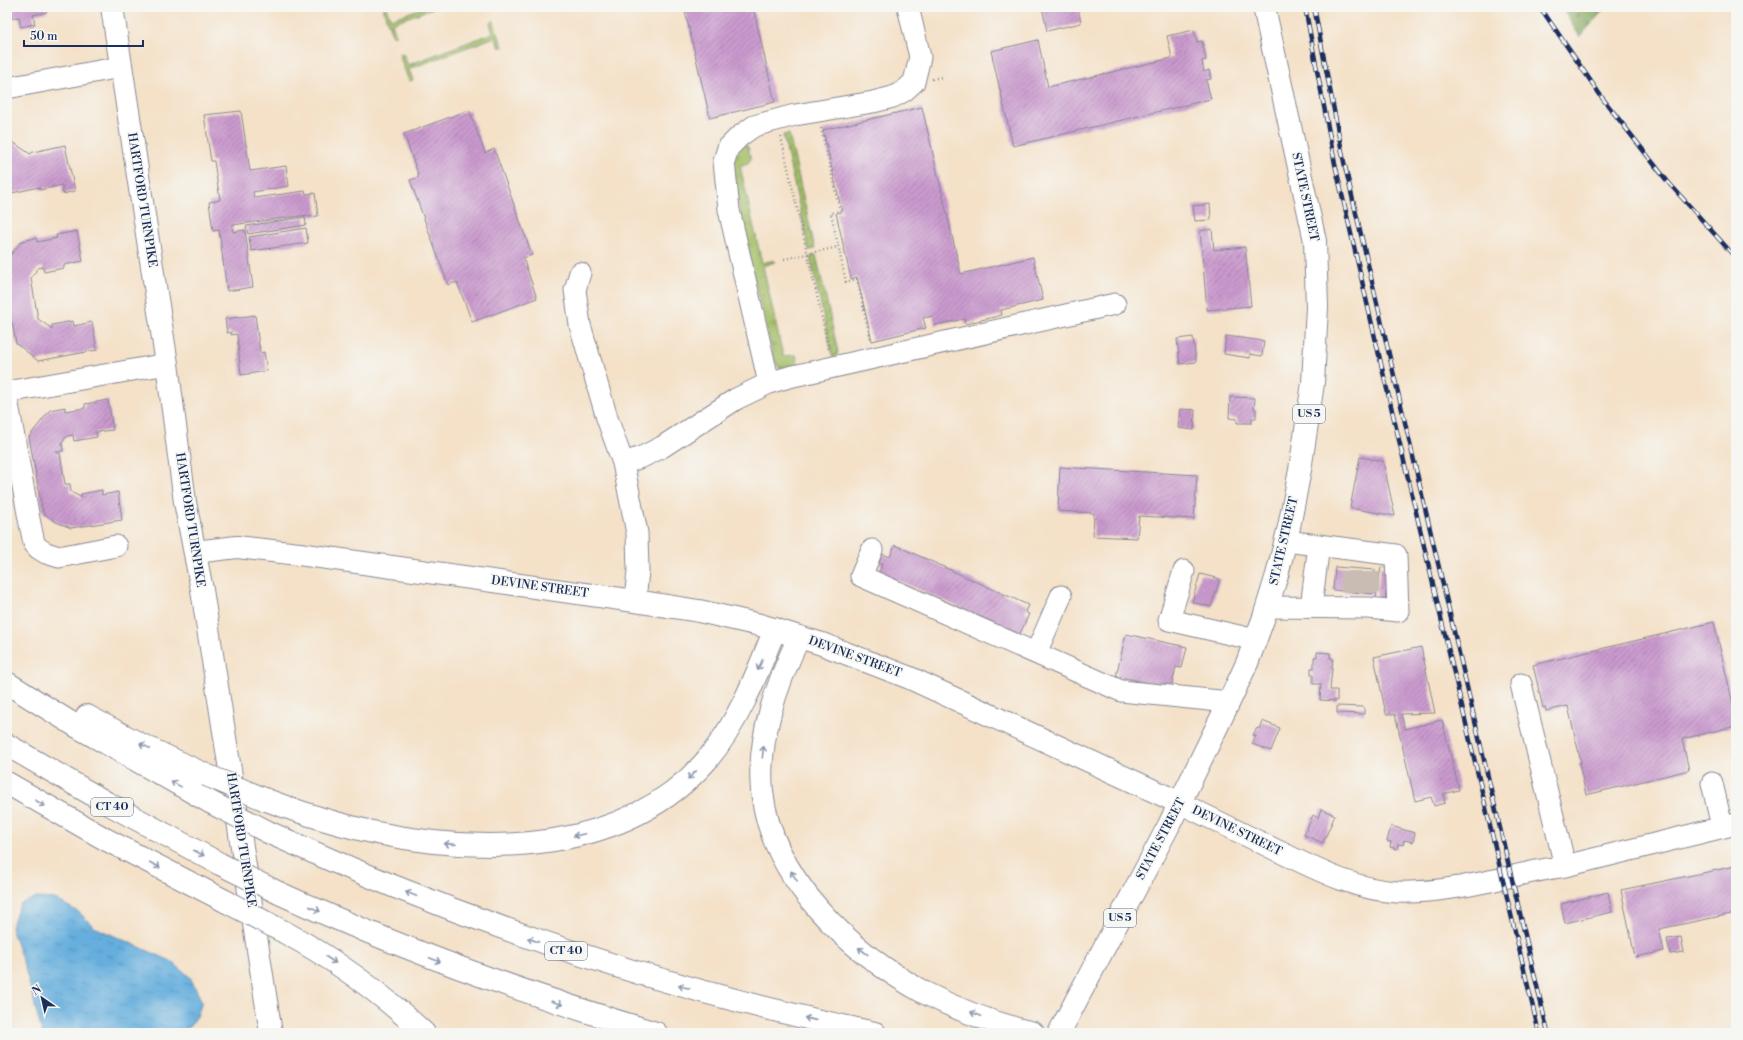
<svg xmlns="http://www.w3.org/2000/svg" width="1743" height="1040" font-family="'Libre Bodoni',serif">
  <defs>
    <pattern id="grass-tufts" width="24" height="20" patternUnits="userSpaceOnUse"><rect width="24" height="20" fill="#a3be64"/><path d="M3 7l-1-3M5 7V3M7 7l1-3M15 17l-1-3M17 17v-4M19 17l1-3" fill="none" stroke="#849b56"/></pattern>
    <pattern id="forest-firs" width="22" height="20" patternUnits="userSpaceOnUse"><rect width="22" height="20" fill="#82a55a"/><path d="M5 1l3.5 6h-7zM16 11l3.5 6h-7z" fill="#6a874e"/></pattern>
    <pattern id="garden-furrows" width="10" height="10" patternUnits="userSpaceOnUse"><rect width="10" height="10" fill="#a3be64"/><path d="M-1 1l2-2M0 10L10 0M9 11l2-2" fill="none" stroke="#849b56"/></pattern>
    <pattern id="water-ripples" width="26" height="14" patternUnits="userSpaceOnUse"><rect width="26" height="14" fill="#65aedd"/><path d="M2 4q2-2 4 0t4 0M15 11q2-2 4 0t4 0" fill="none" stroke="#528eb6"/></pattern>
    <pattern id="building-hatch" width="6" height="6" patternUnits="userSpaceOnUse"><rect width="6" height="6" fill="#ca9acd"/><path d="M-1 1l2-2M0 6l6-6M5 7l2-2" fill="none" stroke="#a37eaa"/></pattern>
  </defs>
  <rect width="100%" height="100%" fill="#f6f6f2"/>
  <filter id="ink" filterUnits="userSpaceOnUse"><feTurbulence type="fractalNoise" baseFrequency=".025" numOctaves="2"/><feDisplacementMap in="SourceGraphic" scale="8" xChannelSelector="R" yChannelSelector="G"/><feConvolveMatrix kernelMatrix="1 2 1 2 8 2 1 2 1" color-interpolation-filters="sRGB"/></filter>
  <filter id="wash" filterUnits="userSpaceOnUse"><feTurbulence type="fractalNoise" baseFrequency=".012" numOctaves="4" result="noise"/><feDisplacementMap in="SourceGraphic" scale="16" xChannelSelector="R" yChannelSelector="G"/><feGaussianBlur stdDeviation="0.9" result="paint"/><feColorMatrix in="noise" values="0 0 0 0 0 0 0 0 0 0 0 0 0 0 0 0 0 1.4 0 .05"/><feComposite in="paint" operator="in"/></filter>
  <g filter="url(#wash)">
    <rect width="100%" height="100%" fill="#f4e1c8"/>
    <path fill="url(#grass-tufts)" stroke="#5f7661" d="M 425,7 L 436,7 L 392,23 L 396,35 L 392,35 L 383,9 L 386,8 L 391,19 Z
      M 493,20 L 503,47 L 499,47 L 495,37 L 409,69 L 413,80 L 409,81 L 399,55 L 400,53 L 403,54 L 408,65 L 493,33 L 490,23 Z
      M 745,144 L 748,147 L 751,159 L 748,163 L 740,166 L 762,263 L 774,260 L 775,262 L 763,266 L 783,356 L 796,355 L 798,364 L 779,368 L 774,359 C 767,331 726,172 735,156 C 737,152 742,148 745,144 Z"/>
    <path fill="url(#forest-firs)" stroke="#4e6a5c" d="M 1561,7 L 1606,7 L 1580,37 Z"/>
    <path fill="url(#garden-furrows)" stroke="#5f7661" d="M 789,134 L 815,249 L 809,250 L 783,135 Z
      M 816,255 L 838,351 L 837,355 L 833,358 L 810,257 Z"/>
    <path fill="url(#water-ripples)" stroke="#406e9e" d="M 35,898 L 55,899 L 80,913 L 94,927 L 171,961 L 190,977 L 202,1002 L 197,1016 L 185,1033 L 42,1033 L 25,968 L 11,928 L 20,904 Z"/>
    <g id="blocks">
      <path fill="url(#building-hatch)" d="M 7,7 L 45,7 L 47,12 L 33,15 L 35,24 L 21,27 L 19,17 L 7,19 Z
        M 684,7 L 753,7 L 775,102 L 710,118 Z
        M 1042,7 L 1078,7 L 1081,23 L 1047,31 Z
        M 1194,30 L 1197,42 L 1202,41 L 1206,60 L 1202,61 L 1204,72 L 1209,70 L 1211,79 L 1206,80 L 1211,99 L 1013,146 L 991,51 L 1038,40 L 1048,87 L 1172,58 L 1167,36 Z
        M 922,107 L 961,274 L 1033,257 L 1043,300 L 1001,310 L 1002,315 L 965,324 L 964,319 L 935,325 L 933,316 L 923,318 L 926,328 L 872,341 L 857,277 L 851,279 L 836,213 L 842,212 L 823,130 Z
        M 469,110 L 485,153 L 494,149 L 532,255 L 523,258 L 537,298 L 472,322 L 457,282 L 448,285 L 410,180 L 419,177 L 404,134 Z
        M 241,111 L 250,171 L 286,166 L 289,186 L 253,192 L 254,198 L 305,191 L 306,194 L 315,193 L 318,216 L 308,217 L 308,215 L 232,225 L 233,232 L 245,230 L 253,287 L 227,291 L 219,230 L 213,231 L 209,202 L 220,200 L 214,161 L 211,161 L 204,115 Z
        M 7,131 L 10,140 L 30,154 L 33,152 L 65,145 L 75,191 L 63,194 L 62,185 L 40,190 L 39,187 L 12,193 L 7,189 Z
        M 1210,204 L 1211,220 L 1195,221 L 1193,206 Z
        M 305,217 L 306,225 L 248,234 L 246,226 Z
        M 306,228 L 308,243 L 251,251 L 249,237 Z
        M 1212,229 L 1214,250 L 1245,247 L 1251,306 L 1207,310 L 1200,231 Z
        M 77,231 L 83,261 L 64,265 L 64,268 L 44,272 L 43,267 L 38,268 L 31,278 L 38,319 L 52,329 L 52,325 L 73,321 L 74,326 L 92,322 L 97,350 L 38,361 L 16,343 L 12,322 L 9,323 L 7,310 L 7,259 L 22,241 L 36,238 L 37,242 L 57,238 L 56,235 Z
        M 255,315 L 260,353 L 264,352 L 267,371 L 241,375 L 237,334 L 231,335 L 231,332 L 227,333 L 225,319 Z
        M 1226,336 L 1264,341 L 1262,356 L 1250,354 L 1250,358 L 1224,354 Z
        M 1193,337 L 1196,362 L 1180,364 L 1177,339 Z
        M 1230,397 L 1255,398 L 1254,409 L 1256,409 L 1256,418 L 1252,418 L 1252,423 L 1237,423 L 1237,419 L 1229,418 Z
        M 108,400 L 113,430 L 96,432 L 97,437 L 74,441 L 73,435 L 67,436 L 62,443 L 63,451 L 56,452 L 57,454 L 60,453 L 65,484 L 70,484 L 71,492 L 82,498 L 81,494 L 102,490 L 102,495 L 118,492 L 122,520 L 71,528 L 56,522 L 43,513 L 29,437 L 50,410 L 65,407 L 65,411 L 85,408 L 85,404 Z
        M 1180,409 L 1195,410 L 1194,430 L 1178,428 Z
        M 1360,457 L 1383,461 L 1395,516 L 1350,508 Z
        M 1060,467 L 1197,475 L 1194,519 L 1139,516 L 1137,538 L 1093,536 L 1094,513 L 1058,511 Z
        M 895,545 L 1028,605 L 1025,612 L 1029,614 L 1018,638 L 997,628 L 999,625 L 895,579 L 894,581 L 878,574 L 882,565 L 879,563 L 882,554 L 890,557 Z
        M 1335,567 L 1375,570 L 1373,594 L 1333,590 Z
        M 1381,567 L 1390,569 L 1385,600 L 1376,598 Z
        M 1200,574 L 1220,579 L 1211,607 L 1192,602 Z
        M 1714,622 L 1736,717 L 1736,726 L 1682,739 L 1689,770 L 1586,795 L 1579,763 L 1581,763 L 1568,706 L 1546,711 L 1545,707 L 1543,708 L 1533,665 Z
        M 1126,634 L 1187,647 L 1182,668 L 1176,667 L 1171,688 L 1116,676 Z
        M 1421,647 L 1435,713 L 1401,714 L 1405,729 L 1442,720 L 1459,790 L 1443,794 L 1445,803 L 1434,806 L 1431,797 L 1415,801 L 1395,714 L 1386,714 L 1374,657 Z
        M 1317,652 L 1330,653 L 1330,658 L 1333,658 L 1330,690 L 1337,690 L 1337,701 L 1320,700 L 1321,684 L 1313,684 L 1313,674 L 1311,674 L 1311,668 L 1314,668 L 1314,657 L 1317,657 Z
        M 1337,706 L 1364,707 L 1364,714 L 1337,713 Z
        M 1262,721 L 1280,728 L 1271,751 L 1252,744 L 1256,736 L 1253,735 L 1257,728 L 1259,729 Z
        M 1321,809 L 1335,815 L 1323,843 L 1304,835 L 1313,815 L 1318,818 Z
        M 1391,826 L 1415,833 L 1413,842 L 1404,840 L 1403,845 L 1398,844 L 1397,849 L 1390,847 L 1391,842 L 1387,841 Z
        M 1736,866 L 1736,913 L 1659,929 L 1664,951 L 1635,957 L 1621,890 Z
        M 1608,892 L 1612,912 L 1565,923 L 1561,904 Z
        M 1681,937 L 1684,952 L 1670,954 L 1667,939 Z"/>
    </g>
  </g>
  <g filter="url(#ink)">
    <use href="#blocks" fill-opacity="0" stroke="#888893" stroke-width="1"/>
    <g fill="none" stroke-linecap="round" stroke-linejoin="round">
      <path stroke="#c9bdb3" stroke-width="21" stroke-dasharray="21 10" stroke-linecap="butt" d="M 1351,592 L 1351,568
        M 1369,593 L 1369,570"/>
      <g stroke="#888893" stroke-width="23">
        <path id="minor" d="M 7,88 L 121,67
          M 580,273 L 575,290 L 580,325 L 607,418 L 623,463 L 637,533 L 638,571 L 635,601
          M 769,383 L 729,210 L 724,161 L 728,148 L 740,136 L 754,126 L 795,115 L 873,102 L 893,97 L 904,91 L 914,82 L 920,57 L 908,7
          M 7,392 L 167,364
          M 7,399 L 29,519 L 34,543 L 38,548 L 46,553 L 59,557 L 116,546
          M 623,463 L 642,457 L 662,447 L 736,399 L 769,383 L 789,377 L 1115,304
          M 872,550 L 861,576 L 1121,691 L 1229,702
          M 1184,571 L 1169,620 L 1256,640
          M 1268,607 L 1368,608 L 1398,611 L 1396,555 L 1286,541
          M 1311,607 L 1319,545
          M 1036,653 L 1061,596
          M 1521,684 L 1565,866
          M 1712,783 L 1722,827
          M 1180,803 C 1213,819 1245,835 1278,851 C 1316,869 1355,890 1397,892 C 1454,894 1509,874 1565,866 L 1736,824"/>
      </g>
      <g stroke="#888893" stroke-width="24">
        <path id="major" d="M 112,7 L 167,364 L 185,502 L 202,590 L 271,1033
          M 195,552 L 237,547 L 299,554 L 635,601 L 699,611 L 760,625 L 822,644 L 910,678 L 1180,803
          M 1059,1033 L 1168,827 L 1229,702 L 1247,663 L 1264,617 L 1277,575 L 1289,527 L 1300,470 L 1313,383 L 1317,307 L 1315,241 L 1264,7"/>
      </g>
      <g stroke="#888893" stroke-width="24">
        <path id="highway" d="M 799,637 C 777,684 757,738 762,791 C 771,879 851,953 925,993 C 958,1010 996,1024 1033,1033
          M 7,683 L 76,726 L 210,802
          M 87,716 L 140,744 L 206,775
          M 7,745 L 107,803 L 220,864
          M 7,783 L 105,839 L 227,902
          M 264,799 C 301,813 339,825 377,833 C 489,856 625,853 706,761 C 738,724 757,674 775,629
          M 270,833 C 465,922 665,990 875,1033
          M 279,893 C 403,950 525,994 656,1033
          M 286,933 C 336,960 382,994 424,1033"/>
      </g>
      <path stroke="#888893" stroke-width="2.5" stroke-dasharray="1 3" stroke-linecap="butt" d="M 932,79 L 942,77
        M 821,128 L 840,211 L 831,213 L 846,282 L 857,279 L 871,341
        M 781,137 L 829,349
        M 784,259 L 838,247"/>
      <use href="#minor" stroke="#fff" stroke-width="21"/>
      <use href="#major" stroke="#fff" stroke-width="22"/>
      <use href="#highway" stroke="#fff" stroke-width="22"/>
      <g stroke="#1b2f5e" stroke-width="4.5">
        <path id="rail" d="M 1305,7 L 1335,164 L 1382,368 L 1539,1033
          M 1314,7 L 1344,162 L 1548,1033
          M 1540,7 L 1603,99 L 1668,182 L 1736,258"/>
      </g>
      <use href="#rail" stroke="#f6f6f2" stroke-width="3" stroke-dasharray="9" stroke-linecap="butt"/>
      <g stroke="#888893" stroke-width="24" stroke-linecap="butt">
        <path id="highway-bridge" d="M 206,775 L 264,799
          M 210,802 L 270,833
          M 220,864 L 279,893
          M 227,902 L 286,933"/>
      </g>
      <use href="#highway-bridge" stroke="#fff" stroke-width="22"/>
    </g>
    <defs><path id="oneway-shaft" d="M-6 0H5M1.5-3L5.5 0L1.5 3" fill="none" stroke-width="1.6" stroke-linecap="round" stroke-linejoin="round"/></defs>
    <g stroke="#8d97ae">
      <use href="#oneway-shaft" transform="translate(760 665) rotate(115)"/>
      <use href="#oneway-shaft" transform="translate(145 746) rotate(-154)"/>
      <use href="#oneway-shaft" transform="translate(763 752) rotate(-83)"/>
      <use href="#oneway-shaft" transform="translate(692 775) rotate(136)"/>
      <use href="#oneway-shaft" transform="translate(176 784) rotate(-151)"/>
      <use href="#oneway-shaft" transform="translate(40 803) rotate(30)"/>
      <use href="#oneway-shaft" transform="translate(579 835) rotate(168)"/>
      <use href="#oneway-shaft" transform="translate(450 844) rotate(-176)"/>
      <use href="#oneway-shaft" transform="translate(199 853) rotate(27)"/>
      <use href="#oneway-shaft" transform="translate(155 865) rotate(27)"/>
      <use href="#oneway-shaft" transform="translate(794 876) rotate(-122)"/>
      <use href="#oneway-shaft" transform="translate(411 894) rotate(-158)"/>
      <use href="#oneway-shaft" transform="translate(315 909) rotate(25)"/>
      <use href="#oneway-shaft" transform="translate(533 940) rotate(-161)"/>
      <use href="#oneway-shaft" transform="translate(863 951) rotate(-143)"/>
      <use href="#oneway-shaft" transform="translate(331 960) rotate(33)"/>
      <use href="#oneway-shaft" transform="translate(435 960) rotate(21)"/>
      <use href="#oneway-shaft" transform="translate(684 987) rotate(-165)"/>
      <use href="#oneway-shaft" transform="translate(557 1003) rotate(18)"/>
      <use href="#oneway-shaft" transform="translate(976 1014) rotate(-159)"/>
      <use href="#oneway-shaft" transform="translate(810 1019) rotate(-167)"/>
    </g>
  </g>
  <g text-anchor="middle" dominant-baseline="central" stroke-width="3.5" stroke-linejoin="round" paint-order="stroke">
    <g fill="#f6f6f2" stroke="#5d6b8a" stroke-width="1">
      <rect x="1293" y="405" width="32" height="18" rx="3"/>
      <rect x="91" y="798" width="42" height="18" rx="3"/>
      <rect x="1104" y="909" width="32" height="18" rx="3"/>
      <rect x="545" y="942" width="42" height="18" rx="3"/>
    </g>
    <g font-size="11" font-weight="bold" fill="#1b2f5e">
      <text x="1309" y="414">US 5</text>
      <text x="112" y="807">CT 40</text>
      <text x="1120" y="918">US 5</text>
      <text x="566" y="951">CT 40</text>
    </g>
    <g font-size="12" fill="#1b2f5e" stroke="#f6f6f2">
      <text transform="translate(1305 197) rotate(78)">STATE STREET</text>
      <text transform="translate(142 200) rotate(81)">HARTFORD TURNPIKE</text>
      <text transform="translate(190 520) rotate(81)">HARTFORD TURNPIKE</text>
      <text transform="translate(1284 541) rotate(-77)">STATE STREET</text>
      <text transform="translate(540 587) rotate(8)">DEVINE STREET</text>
      <text transform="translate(855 657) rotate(20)">DEVINE STREET</text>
      <text transform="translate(1237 831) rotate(26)">DEVINE STREET</text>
      <text transform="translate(1161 839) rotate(-62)">STATE STREET</text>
      <text transform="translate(241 840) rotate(81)">HARTFORD TURNPIKE</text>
    </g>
  </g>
  <rect width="1743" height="1040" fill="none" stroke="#f6f6f2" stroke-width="24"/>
  <g transform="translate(42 998) rotate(326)" stroke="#f6f6f2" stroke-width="3" paint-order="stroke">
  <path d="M0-3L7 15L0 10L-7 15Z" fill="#1b2f5e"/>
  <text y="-6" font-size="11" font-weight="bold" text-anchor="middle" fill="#1b2f5e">N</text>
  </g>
  <path d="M24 40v6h119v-6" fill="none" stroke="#1b2f5e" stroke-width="2"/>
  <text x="30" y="40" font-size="12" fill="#1b2f5e" stroke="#f6f6f2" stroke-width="3" paint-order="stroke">50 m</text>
</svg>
